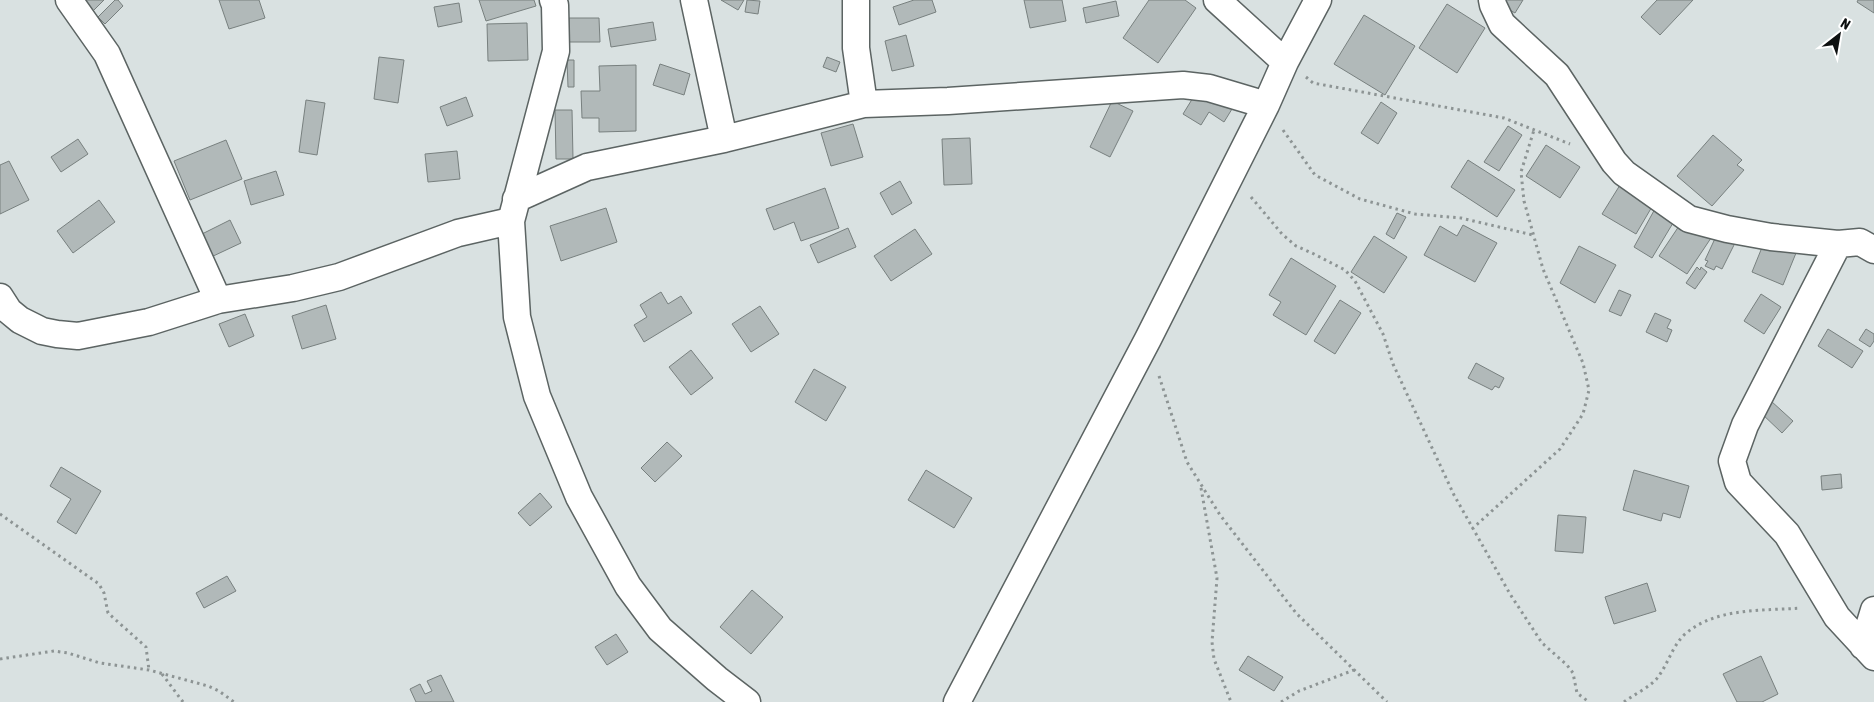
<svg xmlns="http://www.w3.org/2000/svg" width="1874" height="702" font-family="'Asap Condensed',sans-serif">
  <rect width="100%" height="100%" fill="#d9e1e1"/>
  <path fill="#b1b9b9" stroke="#78807f" d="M 81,0 L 104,0 L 93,11 Z
    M 115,0 L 118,0 L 123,6 L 105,24 L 98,17 Z
    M 219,0 L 259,0 L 265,18 L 229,29 Z
    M 479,0 L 534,0 L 536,6 L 486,21 Z
    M 721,0 L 744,0 L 738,10 Z
    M 747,0 L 760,1 L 758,14 L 745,12 Z
    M 914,0 L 932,0 L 936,12 L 899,25 L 893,7 Z
    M 1024,0 L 1062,0 L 1066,21 L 1030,28 Z
    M 1149,0 L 1185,0 L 1196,8 L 1158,63 L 1123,38 Z
    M 1504,0 L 1523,0 L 1515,13 L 1501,5 Z
    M 1657,0 L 1693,0 L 1660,35 L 1641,17 Z
    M 1858,0 L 1874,0 L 1874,13 L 1857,2 Z
    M 1116,1 L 1119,16 L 1086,23 L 1083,8 Z
    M 459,3 L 462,22 L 438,27 L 434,7 Z
    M 1447,4 L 1485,28 L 1457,73 L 1419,48 Z
    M 1364,15 L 1415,46 L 1385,95 L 1334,64 Z
    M 569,18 L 599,18 L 600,42 L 569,42 Z
    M 653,22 L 656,40 L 611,47 L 608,29 Z
    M 527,23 L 528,60 L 488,61 L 487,24 Z
    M 906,35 L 914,66 L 892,71 L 885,41 Z
    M 379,57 L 404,60 L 398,103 L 374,99 Z
    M 827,57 L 840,62 L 836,72 L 823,67 Z
    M 567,60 L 574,60 L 574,87 L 568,87 Z
    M 660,64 L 690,74 L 684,95 L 653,85 Z
    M 636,65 L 636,131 L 599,132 L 599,118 L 582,118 L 581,91 L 600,91 L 599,66 Z
    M 1199,88 L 1232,109 L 1224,122 L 1209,112 L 1201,125 L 1183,114 Z
    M 466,97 L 473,116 L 447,126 L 440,107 Z
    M 306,100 L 325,103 L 317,155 L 299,152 Z
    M 1112,101 L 1133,111 L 1110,157 L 1090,147 Z
    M 1381,102 L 1397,113 L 1378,144 L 1361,133 Z
    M 555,110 L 572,110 L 573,159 L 556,159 Z
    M 853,124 L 863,157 L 831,166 L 821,133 Z
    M 1508,126 L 1522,135 L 1499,171 L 1484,162 Z
    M 1713,135 L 1742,160 L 1737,165 L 1744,170 L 1712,206 L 1677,176 Z
    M 970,138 L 972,184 L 944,185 L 942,139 Z
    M 78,139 L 88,154 L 61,172 L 51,157 Z
    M 226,140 L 242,179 L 190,200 L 174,161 Z
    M 1546,145 L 1580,167 L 1560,198 L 1526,176 Z
    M 457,151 L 460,179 L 428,182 L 425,154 Z
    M 1468,160 L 1515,190 L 1497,217 L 1451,187 Z
    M 9,161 L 29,200 L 0,214 L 0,165 Z
    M 276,171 L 284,195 L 251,205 L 244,181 Z
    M 900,181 L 912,203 L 892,215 L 880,193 Z
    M 1620,185 L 1653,205 L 1636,234 L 1602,214 Z
    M 825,188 L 839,228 L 801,241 L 794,222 L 774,230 L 766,209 Z
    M 99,200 L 115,222 L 73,253 L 57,231 Z
    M 1656,207 L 1676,218 L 1652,258 L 1634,247 Z
    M 606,208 L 617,242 L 561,261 L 550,226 Z
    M 1397,213 L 1406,217 L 1394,239 L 1386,234 Z
    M 230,220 L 241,243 L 209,258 L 198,236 Z
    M 1683,220 L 1711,238 L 1687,274 L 1659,256 Z
    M 1463,225 L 1497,243 L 1475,282 L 1424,255 L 1440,226 L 1457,236 Z
    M 848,228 L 856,247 L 818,263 L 810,245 Z
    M 915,229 L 932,254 L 891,281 L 874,256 Z
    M 1719,230 L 1737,239 L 1722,269 L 1716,266 L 1714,270 L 1705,266 L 1708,261 L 1705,260 Z
    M 1374,236 L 1407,257 L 1384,293 L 1351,272 Z
    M 1765,240 L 1796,253 L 1783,285 L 1752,272 Z
    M 1579,246 L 1616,265 L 1595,303 L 1560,283 Z
    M 1291,258 L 1336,286 L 1306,335 L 1273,315 L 1281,302 L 1269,295 Z
    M 1697,267 L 1700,270 L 1701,267 L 1707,272 L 1695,289 L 1686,283 Z
    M 1619,290 L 1631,295 L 1621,316 L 1609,311 Z
    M 661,292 L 668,304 L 681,296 L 692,313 L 644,342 L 634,325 L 647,317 L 640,305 Z
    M 1761,294 L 1781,307 L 1764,334 L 1744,321 Z
    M 1340,300 L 1361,313 L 1335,354 L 1314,341 Z
    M 326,305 L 336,339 L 302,349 L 292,316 Z
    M 760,306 L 779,334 L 751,352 L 732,324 Z
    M 1655,313 L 1671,320 L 1667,328 L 1672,330 L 1667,342 L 1646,332 Z
    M 245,314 L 254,336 L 229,347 L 219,324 Z
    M 1828,329 L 1863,351 L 1852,368 L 1818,346 Z
    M 1866,329 L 1874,334 L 1874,341 L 1870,347 L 1859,340 Z
    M 691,350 L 713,378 L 691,395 L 669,367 Z
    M 1476,363 L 1504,378 L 1499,388 L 1495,386 L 1492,390 L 1468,378 Z
    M 814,369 L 846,387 L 826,421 L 795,402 Z
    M 1771,401 L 1793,421 L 1782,433 L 1760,412 Z
    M 667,442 L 682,456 L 655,482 L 641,468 Z
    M 61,467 L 101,491 L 76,534 L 57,522 L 71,499 L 50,486 Z
    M 926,470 L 972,498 L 954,528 L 908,500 Z
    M 1634,470 L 1689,486 L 1680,518 L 1663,513 L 1661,521 L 1623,510 Z
    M 1841,474 L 1842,488 L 1822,490 L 1821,476 Z
    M 540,493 L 552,507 L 530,526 L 518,513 Z
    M 1558,515 L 1586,517 L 1583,553 L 1555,551 Z
    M 227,576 L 236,591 L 204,608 L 196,593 Z
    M 1647,583 L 1656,611 L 1614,624 L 1605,597 Z
    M 752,590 L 783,617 L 751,654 L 720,627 Z
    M 616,634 L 628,652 L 607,665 L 595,647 Z
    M 1248,656 L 1283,677 L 1274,691 L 1239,670 Z
    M 1761,656 L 1778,694 L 1762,702 L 1737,702 L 1723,674 Z
    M 441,675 L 454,702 L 416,702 L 410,689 L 420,684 L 425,694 L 432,691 L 427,681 Z"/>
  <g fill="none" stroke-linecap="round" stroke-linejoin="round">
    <g stroke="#5c6463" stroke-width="29">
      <path id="street" d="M 69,0 L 107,54 L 218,300
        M 553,0 L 555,5 L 556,51 L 511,221 L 517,317 L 537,396 L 579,497 L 628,586 L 660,629 L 717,679 L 747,702
        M 694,0 L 724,139
        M 856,0 L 856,48 L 864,104
        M 1217,0 L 1285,62
        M 1492,0 L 1493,5 L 1502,24 L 1557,75 L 1614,162 L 1624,173 L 1689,219 L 1727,229 L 1771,237 L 1838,244 L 1860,242 L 1874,250
        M 516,199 L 587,167 L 724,139 L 864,104 L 948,101 L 1183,85 L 1209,88 L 1266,105
        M 1838,244 L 1745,425 L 1732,461 L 1738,482 L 1787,534 L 1837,617 L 1874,657
        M 0,297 L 9,311 L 20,320 L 42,331 L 57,334 L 78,336 L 149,322 L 218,300 L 293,288 L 339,277 L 458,233 L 511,221
        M 1863,646 L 1874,610
        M 957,702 L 1148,339 L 1266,105 L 1285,62 L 1318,0"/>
    </g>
    <path stroke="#8d9494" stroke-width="3" stroke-dasharray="2.5 4" stroke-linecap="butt" d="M 1306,77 L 1313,83 L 1504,118 L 1570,144
      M 1283,130 L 1315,175 L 1360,199 L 1415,214 L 1461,218 L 1533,235
      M 1251,197 L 1282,234 L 1296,246 L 1314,254 L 1345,270 L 1355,281 L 1383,334 L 1393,364 L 1454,495 L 1510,594 L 1542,643 L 1567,665 L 1573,673 L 1577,693 L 1589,702
      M 1159,376 L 1187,462 L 1220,515 L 1296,613 L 1387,702
      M 1201,488 L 1217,578 L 1212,642 L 1214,659 L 1231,702
      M 0,514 L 99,584 L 104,593 L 108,613 L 146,647 L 149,670
      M 1472,529 L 1560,449 L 1583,414 L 1589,390 L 1583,363 L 1543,269 L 1524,201 L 1521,172 L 1534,130
      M 0,659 L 54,651 L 68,653 L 100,663 L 149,670 L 208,686 L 219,691 L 234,702
      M 162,674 L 183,702
      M 1281,702 L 1299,691 L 1354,670
      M 1624,702 C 1633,695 1652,686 1658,677 C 1668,664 1672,647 1684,635 C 1715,607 1763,611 1801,608"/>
    <use href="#street" stroke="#fff" stroke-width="26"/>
  </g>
  <g transform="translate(1839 35) rotate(31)" stroke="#ffffff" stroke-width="4" paint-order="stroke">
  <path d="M0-4L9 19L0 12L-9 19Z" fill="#0d1010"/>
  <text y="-8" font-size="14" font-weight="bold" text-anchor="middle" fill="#0d1010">N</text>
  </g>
</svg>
